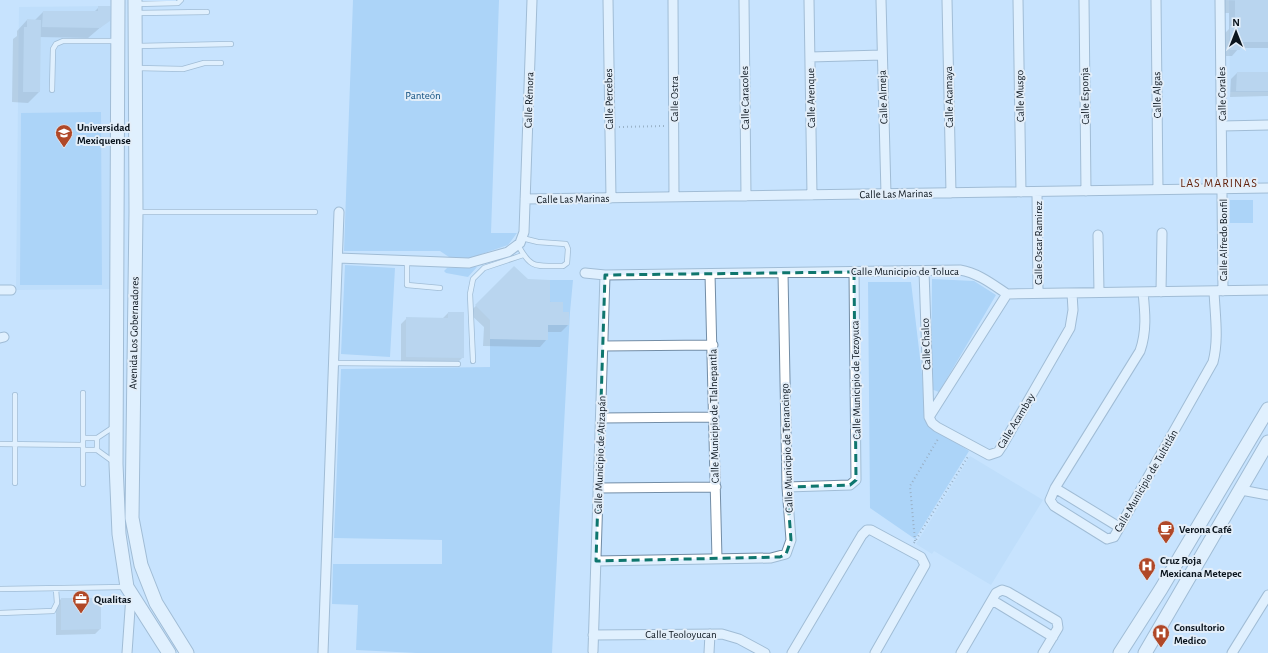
<svg xmlns="http://www.w3.org/2000/svg" width="1268" height="653" font-family="'Alegreya Sans',sans-serif">
  <rect width="100%" height="100%" fill="#c7e3fe"/>
  <path fill="#b6d7f8" d="M 1229,0 L 1268,0 L 1268,92 L 1230,92 Z
    M 112,6 L 110,289 L 16,290 L 19,7 Z
    M 970,456 L 1043,500 L 991,585 L 934,551 L 932,554 L 916,544 Z"/>
  <path fill="#8dc0f1" d="M 353,0 L 499,0 L 491,233 L 517,233 L 508,245 L 467,259 L 452,259 L 440,251 L 344,251 Z
    M 101,112 L 102,285 L 20,285 L 21,113 Z
    M 1230,200 L 1253,200 L 1253,223 L 1230,223 Z
    M 345,265 L 395,268 L 390,357 L 341,354 Z
    M 477,267 L 468,277 L 446,273 L 444,271 L 447,268 Z
    M 932,279 L 974,281 L 996,295 L 939,392 L 931,389 Z
    M 550,280 L 573,280 L 570,312 L 552,653 L 417,653 L 356,650 L 358,605 L 332,604 L 333,564 L 442,564 L 442,540 L 334,538 L 341,369 L 490,367 L 490,339 L 548,340 L 548,325 L 569,325 L 569,312 L 563,312 L 563,302 L 550,302 Z
    M 868,282 L 911,282 L 926,408 L 938,431 L 969,451 L 915,539 L 870,508 Z"/>
  <path fill="#0003" d="M 1224,0 L 1268,1 L 1268,48 L 1239,48 L 1232,56 L 1224,56 L 1224,34 L 1229,29 L 1229,13 L 1224,13 Z
    M 99,7 L 109,20 L 88,38 L 39,37 L 39,92 L 28,103 L 12,102 L 13,39 L 17,36 L 17,31 L 27,20 L 34,21 L 43,12 L 94,12 Z
    M 1237,73 L 1268,73 L 1268,96 L 1230,97 L 1231,79 Z
    M 514,267 L 562,313 L 568,325 L 561,332 L 547,332 L 547,339 L 540,347 L 483,346 L 484,327 L 469,313 Z
    M 448,313 L 463,357 L 457,363 L 401,362 L 401,324 L 407,318 L 442,319 Z
    M 61,599 L 100,629 L 95,634 L 56,635 L 56,604 Z"/>
  <path fill="#a8c4de" d="M 1235,0 L 1268,0 L 1268,42 L 1240,42 L 1240,50 L 1230,50 L 1230,26 L 1235,26 Z
    M 98,6 L 110,6 L 110,21 L 100,28 L 42,27 L 43,11 L 98,11 Z
    M 27,19 L 41,20 L 40,92 L 23,92 L 24,27 L 27,27 Z
    M 1237,72 L 1268,72 L 1268,91 L 1236,91 Z
    M 514,266 L 528,279 L 550,280 L 550,302 L 563,302 L 563,312 L 569,312 L 569,325 L 548,325 L 548,340 L 490,339 L 490,320 L 475,305 Z
    M 448,312 L 464,312 L 464,358 L 406,357 L 406,317 L 448,318 Z
    M 61,598 L 101,598 L 101,629 L 61,630 Z"/>
  <g fill="none" stroke-linecap="round" stroke-linejoin="round">
    <g stroke="#738da6" stroke-width="6">
      <path id="lane" d="M 136,4 L 178,3 L 181,0
        M 137,13 L 207,12
        M 137,46 L 231,44
        M 137,68 L 183,69 L 204,63 L 221,63
        M 52,90 L 53,49 L 56,44 L 63,41 L 116,41
        M 136,212 L 315,212
        M 518,245 C 532,271 536,265 563,266 L 567,263 L 568,249 L 566,244 L 538,242 L 522,238
        M 407,261 L 407,285 L 440,288
        M 473,361 L 470,294 L 473,279 L 484,268 L 523,255
        M 334,363 L 458,364
        M 83,393 L 83,484
        M 15,395 L 15,483
        M 83,438 L 97,438 L 115,426
        M 97,438 L 97,450
        M 0,444 L 83,445
        M 83,450 L 97,450 L 115,463
        M 0,589 L 126,587
        M 0,613 L 53,611 L 57,603 L 56,589"/>
    </g>
    <g stroke="#738da6" stroke-width="11">
      <path id="street" d="M 608,0 L 611,198
        M 673,0 L 674,197
        M 744,0 L 746,196
        M 809,0 L 812,195
        M 881,0 L 886,194
        M 947,0 L 951,193
        M 1018,0 L 1021,192
        M 1084,0 L 1086,191
        M 1156,0 L 1158,189
        M 1220,0 L 1223,291
        M 810,57 L 882,55
        M 1222,126 L 1268,125
        M 1037,192 L 1038,293
        M 525,199 L 1268,188
        M 1098,235 L 1099,292
        M 338,258 L 469,263 L 508,252 L 520,243 L 524,232 L 532,0
        M 924,271 L 929,417 L 932,423 L 937,427 L 989,455 L 998,452 L 1002,446 L 1070,328 L 1073,310 L 1072,293
        M 585,273 L 605,275 L 960,270 C 978,273 992,284 1007,294 L 1268,290
        M 710,274 L 717,559
        M 0,290 L 11,290
        M 1143,292 C 1145,312 1147,331 1140,351 L 1055,488 L 1050,500 L 1054,506 L 1107,539 L 1114,537 L 1213,362 C 1219,339 1215,315 1214,291
        M 1161,292 L 1162,233
        M 0,338 L 4,337
        M 603,346 L 713,345
        M 929,417 L 1007,294
        M 601,418 L 714,417
        M 787,487 L 850,485 L 856,480 L 854,272
        M 599,488 L 716,487
        M 1055,488 L 1119,527
        M 1241,490 L 1268,495
        M 596,561 L 771,558 L 786,554 L 791,540 L 787,487 L 783,273
        M 992,600 L 1053,637
        M 593,635 L 722,634 L 739,639 L 765,653
        M 593,651 L 605,275
        M 127,653 L 131,595
        M 323,653 L 339,212
        M 709,653 L 710,634
        M 792,653 L 862,535 L 867,530 L 871,530 L 921,557 L 925,565 L 875,653
        M 961,653 L 996,593 L 1002,590 L 1008,592 L 1057,621 L 1058,628 L 1043,653
        M 1232,653 L 1268,595"/>
    </g>
    <g stroke="#738da6" stroke-width="15">
      <path id="secondary" d="M 118,0 L 116,464 L 119,534 L 127,587 L 169,653
        M 135,0 L 136,212 L 132,518 L 141,565 L 156,603 L 187,653
        M 1120,653 L 1161,589 L 1268,409
        M 1145,653 L 1268,442"/>
    </g>
    <path stroke="#637587" stroke-width="2" stroke-dasharray="1 3" stroke-linecap="butt" d="M 619,127 L 664,126
      M 915,541 L 910,486 L 938,439
      M 914,543 L 969,455"/>
    <use href="#lane" stroke="#fff" stroke-width="4.5"/>
    <use href="#street" stroke="#fff" stroke-width="9"/>
    <use href="#secondary" stroke="#fff" stroke-width="13"/>
  </g>
  <path d="M0 0H1268V653H0ZM 854,272 L 856,480 L 850,485 L 787,487 L 791,540 L 786,554 L 780,557 L 596,561 L 605,275 Z" fill="#c7e3fe" fill-opacity=".55" fill-rule="evenodd"/>
  <path fill="none" stroke="#0f766e" stroke-width="3" stroke-dasharray="8 5" stroke-linejoin="round" d="M 854,272 L 856,480 L 850,485 L 787,487 L 791,540 L 786,554 L 780,557 L 596,561 L 605,275 Z"/>
  <defs>
    <g id="university-pin" transform="scale(0.9)"><path d="M0 17L-7.5 6A9.5 9.5 0 1 1 7.5 6Z" fill="#b04828" stroke="#e3eef9"/><path d="M0-5L7-2L0 1L-7-2ZM-4 1L0 2.5L4 1V4Q0 6-4 4Z" fill="#fff"/></g>
    <g id="cafe-pin" transform="scale(0.9)"><path d="M0 17L-7.5 6A9.5 9.5 0 1 1 7.5 6Z" fill="#b04828" stroke="#e3eef9"/><path d="M-5.5-4.5H6V0H3Q3 3.5 0 3.5H-2.5Q-5.5 3.5-5.5 0ZM3-3.2v2h1.7v-2ZM-6 4.5H4V6H-6Z" fill="#fff"/></g>
    <g id="hospital-pin" transform="scale(0.9)"><path d="M0 17L-7.5 6A9.5 9.5 0 1 1 7.5 6Z" fill="#b04828" stroke="#e3eef9"/><path d="M-5-5h3v3.5h4V-5h3V5h-3V1.5h-4V5h-3Z" fill="#fff"/></g>
    <g id="office-pin" transform="scale(0.9)"><path d="M0 17L-7.5 6A9.5 9.5 0 1 1 7.5 6Z" fill="#b04828" stroke="#e3eef9"/><path d="M-6-3h4V-5.5h4V-3h4V5H-6ZM-1-4.5V-3h2v-1.5ZM-6 0V1H6V0Z" fill="#fff"/></g>
  </defs>
  <g fill-rule="evenodd">
    <use href="#university-pin" x="64" y="133"/>
    <use href="#cafe-pin" x="1166" y="529"/>
    <use href="#hospital-pin" x="1147" y="566"/>
    <use href="#office-pin" x="81" y="599"/>
    <use href="#hospital-pin" x="1161" y="633"/>
  </g>
  <g text-anchor="middle" dominant-baseline="central" stroke-width="4" stroke-linejoin="round" paint-order="stroke">
    <g font-size="11" fill="#0b151e" stroke="#e3eef9">
      <text transform="translate(1222 94) rotate(-91)">Calle Corales</text>
      <text transform="translate(1157 95) rotate(-91)">Calle Algas</text>
      <text transform="translate(1020 96) rotate(-91)">Calle Musgo</text>
      <text transform="translate(1085 96) rotate(-91)">Calle Esponja</text>
      <text transform="translate(883 97) rotate(-92)">Calle Almeja</text>
      <text transform="translate(949 97) rotate(-91)">Calle Acamaya</text>
      <text transform="translate(745 98) rotate(-91)">Calle Caracoles</text>
      <text transform="translate(811 98) rotate(-91)">Calle Arenque</text>
      <text transform="translate(609 99) rotate(-91)">Calle Percebes</text>
      <text transform="translate(674 99) rotate(-90)">Calle Ostra</text>
      <text transform="translate(529 100) rotate(-88)">Calle Rémora</text>
      <text transform="translate(896 194) rotate(-1)">Calle Las Marinas</text>
      <text transform="translate(573 199) rotate(-1)">Calle Las Marinas</text>
      <text transform="translate(1223 240) rotate(-90)">Calle Alfredo Bonfil</text>
      <text transform="translate(1038 243) rotate(-90)">Calle Oscar Ramirez</text>
      <text x="905" y="271">Calle Municipio de Toluca</text>
      <text transform="translate(134 333) rotate(-89)">Avenida Los Gobernadores</text>
      <text transform="translate(926 344) rotate(-92)">Calle Chalco</text>
      <text transform="translate(856 380) rotate(-91)">Calle Municipio de Tezoyuca</text>
      <text transform="translate(714 416) rotate(-91)">Calle Municipio de Tlalnepantla</text>
      <text transform="translate(1016 421) rotate(-59)">Calle Acambay</text>
      <text transform="translate(787 448) rotate(-92)">Calle Municipio de Tenancingo</text>
      <text transform="translate(600 455) rotate(-88)">Calle Municipio de Atizapán</text>
      <text transform="translate(1146 481) rotate(-60)">Calle Municipio de Tultitlán</text>
      <text x="681" y="634">Calle Teoloyucan</text>
    </g>
    <g font-size="11" fill="#0d4d7e" stroke="#e3eef9">
      <text x="423" y="95">Panteón</text>
    </g>
    <g font-size="11" font-weight="bold" fill="#0b151e" stroke="#e3eef9" text-anchor="start">
      <text x="77" y="127">Universidad<tspan x="77" dy="13">Mexiquense</tspan></text>
      <text x="1179" y="529">Verona Café</text>
      <text x="1160" y="560">Cruz Roja<tspan x="1160" dy="13">Mexicana Metepec</tspan></text>
      <text x="94" y="599">Qualitas</text>
      <text x="1174" y="627">Consultorio<tspan x="1174" dy="13">Medico</tspan></text>
    </g>
    <g font-size="12" letter-spacing="1" fill="#62210b" stroke="#e3eef9">
      <text x="1219" y="183">LAS MARINAS</text>
    </g>
  </g>
  <g transform="translate(1236 32)" stroke="#e3eef9" stroke-width="3" paint-order="stroke">
  <path d="M0-3L7 15L0 10L-7 15Z" fill="#0b151e"/>
  <text y="-6" font-size="11" font-weight="bold" text-anchor="middle" fill="#0b151e">N</text>
  </g>
</svg>
